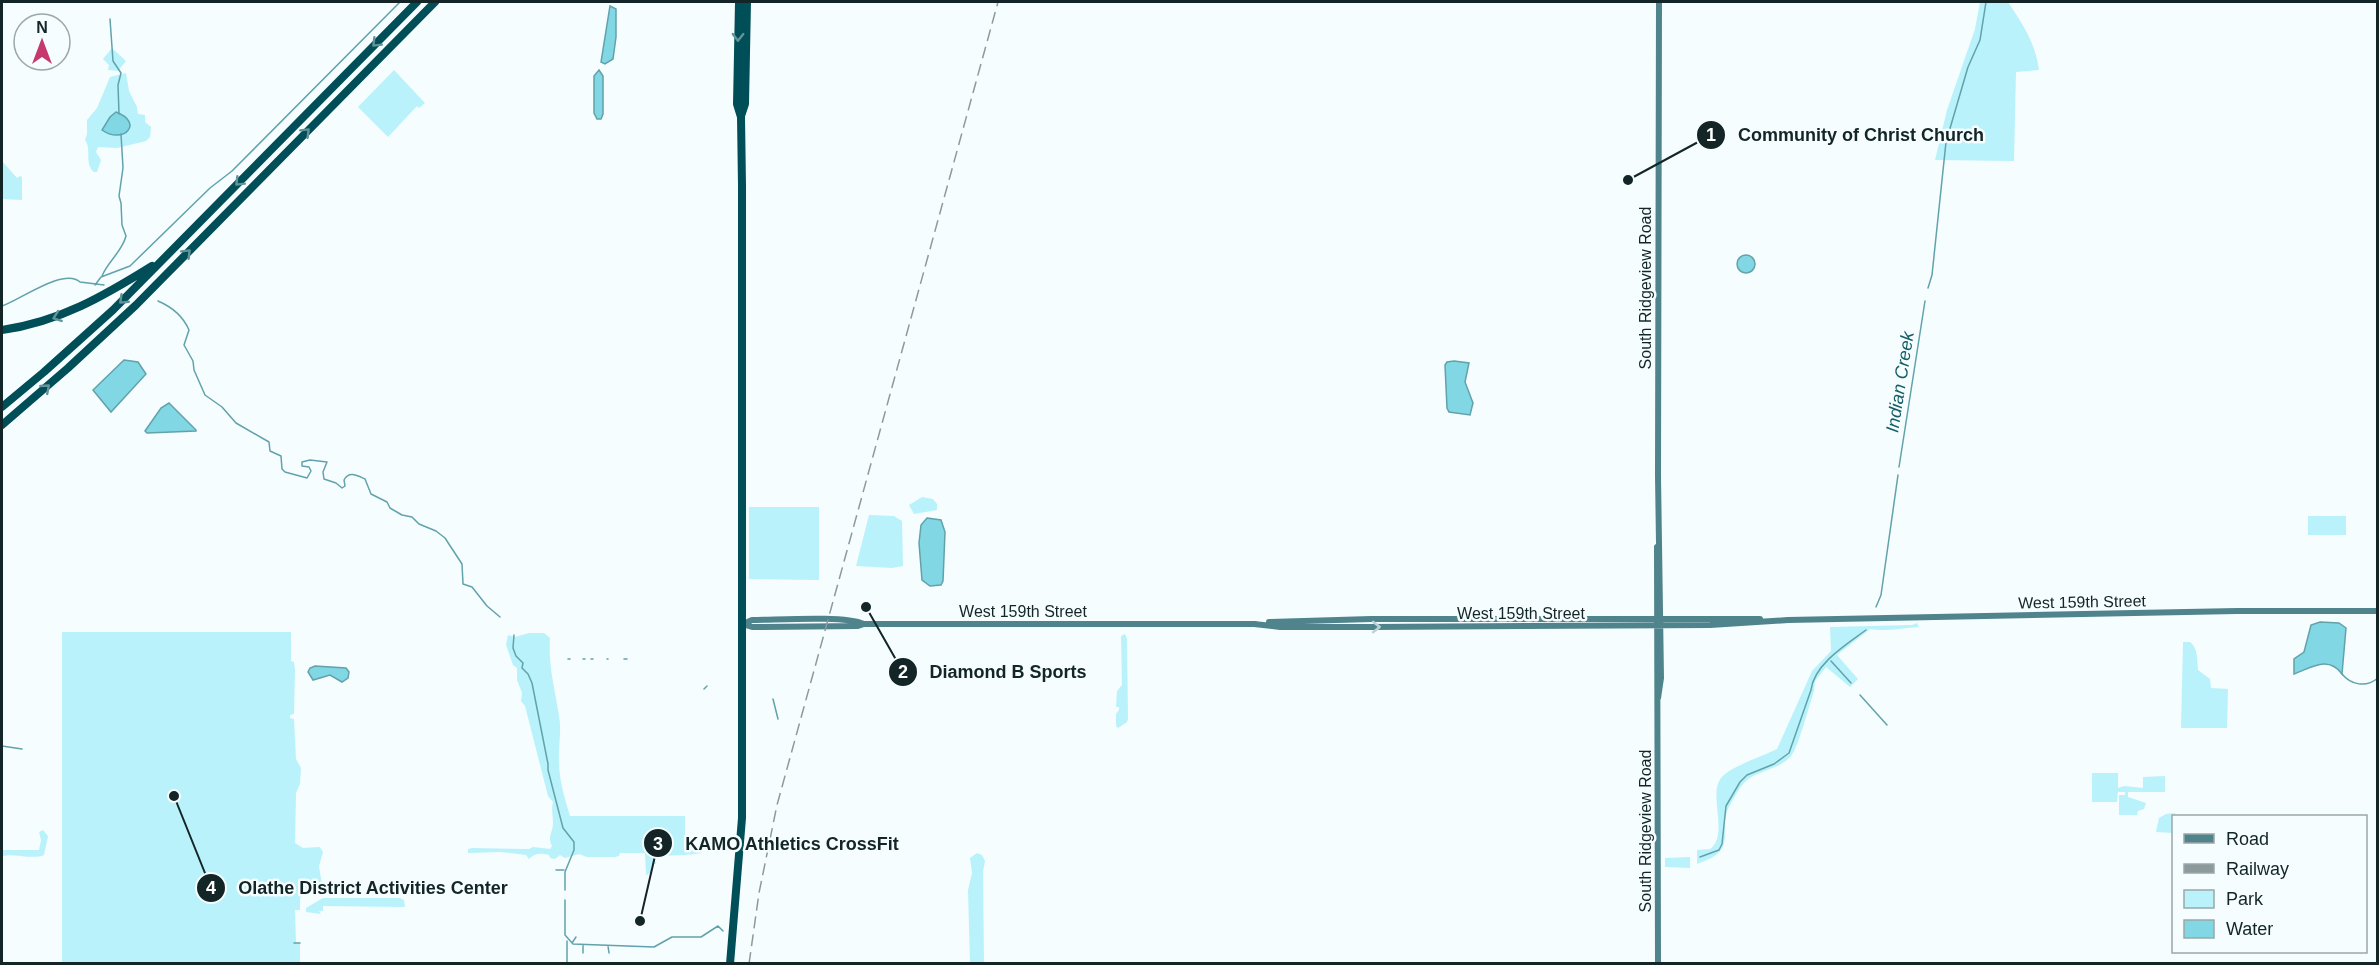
<svg xmlns="http://www.w3.org/2000/svg" width="2379" height="965" font-family="Arial,sans-serif">
  <rect width="100%" height="100%" fill="#f5fdff"/>
  <path fill="#b9f2fa" d="M 1980,2 L 2008,2 C 2022,23 2036,44 2039,70 L 2016,72 L 2014,161 L 1935,160 L 1947,110 L 1975,29 Z
    M 112,48 L 126,61 L 118,71 L 108,70 L 109,65 L 103,59 Z
    M 394,70 L 425,103 L 419,108 L 417,106 L 388,137 L 358,107 Z
    M 126,73 L 129,91 L 137,107 L 138,114 L 145,115 L 145,122 L 151,127 L 150,137 L 146,141 L 117,148 L 98,147 L 96,152 L 101,160 L 97,172 L 94,172 C 84,164 92,149 85,140 L 87,134 L 87,120 L 97,108 L 110,77 Z
    M 2,161 L 17,178 L 20,176 L 22,177 L 22,200 L 2,199 Z
    M 922,497 L 933,499 L 937,504 L 937,510 L 914,514 L 909,505 Z
    M 749,507 L 819,507 L 819,580 L 749,579 Z
    M 869,515 L 894,516 L 902,521 L 903,566 L 892,568 L 856,566 Z
    M 2308,516 L 2346,516 L 2346,535 L 2308,535 Z
    M 1917,623 L 1919,627 C 1902,628 1886,632 1870,629 L 1837,655 L 1858,679 L 1850,687 L 1826,667 L 1815,681 L 1814,691 C 1810,703 1798,748 1791,756 C 1780,769 1760,770 1747,780 C 1740,786 1736,795 1731,803 C 1714,830 1743,849 1697,864 L 1697,850 L 1710,849 C 1731,833 1704,789 1725,774 C 1740,763 1761,757 1777,749 L 1812,671 L 1831,651 L 1830,627 L 1912,625 Z
    M 62,632 L 291,632 L 291,661 L 294,662 L 295,670 L 294,714 L 290,715 L 290,718 L 294,719 L 296,759 L 301,768 L 300,784 L 296,793 L 295,843 L 303,848 L 320,847 L 323,852 L 319,866 L 322,885 L 319,891 L 303,893 L 300,899 L 300,910 L 295,910 L 296,943 L 300,943 L 300,963 L 62,963 Z
    M 529,633 L 544,633 L 550,638 C 548,666 555,689 559,716 C 562,731 558,746 559,762 C 559,780 565,799 570,816 L 685,816 L 685,848 L 692,848 L 694,845 L 701,849 L 701,853 C 686,856 670,855 654,856 L 656,864 L 652,864 L 651,872 L 647,875 L 646,874 L 645,853 L 620,853 L 619,856 L 615,857 L 587,857 L 579,854 L 565,858 L 560,855 L 555,859 L 550,858 L 549,855 C 540,853 535,853 529,859 L 526,855 L 501,852 L 468,853 L 468,849 L 472,848 L 529,849 L 533,847 L 550,849 L 552,846 C 547,837 553,832 553,823 C 553,815 551,810 553,802 L 548,796 L 525,706 L 521,701 L 522,693 L 517,680 L 517,668 L 513,665 L 506,645 L 508,635 L 515,637 Z
    M 1125,634 L 1127,639 L 1128,719 L 1127,722 L 1118,728 L 1116,726 L 1116,714 L 1119,710 L 1119,707 L 1116,707 L 1117,691 L 1122,685 L 1121,636 Z
    M 2183,642 L 2190,642 C 2198,648 2197,660 2198,670 L 2210,679 L 2211,688 L 2228,689 L 2227,728 L 2181,728 Z
    M 2092,773 L 2118,773 L 2118,788 L 2124,786 L 2143,788 L 2143,777 L 2165,776 L 2165,792 L 2128,792 L 2128,797 L 2146,803 L 2144,809 L 2138,811 L 2137,815 L 2119,815 L 2119,795 L 2125,795 L 2125,792 L 2118,792 L 2117,802 L 2092,802 Z
    M 2175,813 L 2173,833 L 2156,832 L 2159,818 L 2166,814 Z
    M 43,830 L 48,836 L 44,855 C 31,860 15,853 2,856 L 2,850 L 39,850 L 41,840 L 39,832 Z
    M 977,853 L 982,855 L 985,861 L 983,872 L 984,963 L 970,963 L 968,890 L 972,873 L 970,858 Z
    M 1690,857 L 1690,868 L 1665,867 L 1665,858 Z
    M 323,898 L 400,898 L 404,900 L 405,907 L 323,906 L 323,911 L 319,911 L 321,914 L 306,912 L 306,908 Z"/>
  <path fill="#82d7e4" stroke="#61a2ab" stroke-width="1.5" d="M 610,6 L 616,9 L 616,37 L 613,59 L 605,64 L 601,62 Z
    M 599,70 L 603,76 L 603,114 L 601,119 L 597,119 L 594,113 L 594,76 Z
    M 116,112 C 145,123 123,145 102,130 L 110,117 Z
    M1737 264a9 9 0 1 1 18 0a9 9 0 1 1-18 0Z
    M 124,360 L 138,362 L 146,374 L 111,412 L 93,390 Z
    M 1454,361 L 1469,363 L 1465,382 L 1473,403 L 1470,415 L 1449,412 L 1447,408 L 1445,365 L 1447,362 Z
    M 169,403 L 196,430 L 196,431 L 147,433 L 145,431 L 161,408 Z
    M 927,518 L 941,520 L 945,532 L 943,581 L 941,585 L 930,586 L 922,580 L 919,543 L 921,525 Z
    M 2320,622 L 2339,623 L 2346,628 L 2342,674 C 2328,655 2311,668 2294,674 L 2294,659 L 2304,652 L 2311,625 Z
    M 315,666 L 346,668 L 349,672 L 348,678 L 342,682 L 330,675 L 313,680 L 308,672 L 310,668 Z"/>
  <g fill="none" stroke-linecap="round" stroke-linejoin="round">
    <path stroke="#61a2ab" stroke-width="1.5" d="M 110,19 L 113,61 L 121,73 L 118,85 L 119,114
      M 102,276 C 108,261 122,252 126,236 L 122,225 L 121,203 L 119,196 L 123,168 L 121,134
      M 95,285 L 101,277 L 130,266 L 210,188 L 232,171 L 400,2
      M 1928,288 L 1932,275 L 1946,142 L 1968,67 L 1980,40 L 1986,2
      M 158,301 C 172,307 183,316 189,330 L 184,345 L 193,361 L 194,370 L 205,395 L 222,407 L 236,423 L 269,442 L 270,451 L 281,456 L 282,469 L 285,472 L 307,478 L 311,471 L 309,467 L 302,466 L 302,462 L 310,460 L 327,462 L 323,472 L 324,479 L 336,483 L 342,488 L 345,486 L 344,480 C 349,471 356,475 365,479 L 371,494 L 387,502 L 390,508 L 402,515 L 412,517 L 419,524 L 436,531 L 445,538 L 462,564 L 463,584 L 472,587 L 487,606 L 500,617
      M 2,306 C 20,300 64,267 80,282 L 104,285
      M 1899,467 L 1925,301
      M 1876,607 L 1881,595 L 1898,475
      M 514,635 L 513,648 L 516,656 L 523,663 L 522,668 L 528,674 L 532,683 L 548,764 L 548,770 L 563,828 L 574,842 L 574,850 L 565,872 L 565,890
      M 568,659 L 570,659
      M 583,659 L 585,659
      M 591,659 L 593,659
      M 607,659 L 608,659
      M 624,659 L 627,659
      M 1831,661 L 1851,683
      M 2342,674 C 2351,685 2366,688 2378,678
      M 704,689 L 707,686
      M 1860,695 L 1887,725
      M 773,699 L 778,719
      M 2,746 L 22,749
      M 1700,857 L 1719,850 L 1722,844 L 1726,806 L 1740,782 L 1747,775 L 1774,764 L 1789,753 L 1811,690 C 1814,664 1847,644 1866,630
      M 556,870 L 564,870
      M 565,900 L 565,935 L 573,944 L 654,947 L 672,937 L 701,937 L 718,926 L 723,931
      M 294,943 L 300,943
      M 572,943 L 576,937
      M 583,945 L 583,953
      M 608,946 L 609,953
      M 567,964 L 567,941"/>
    <path stroke="#4f848c" stroke-width="6" d="M 1657,547 L 1658,964
      M 1269,622 L 1371,619 L 1760,619
      M 742,624 L 752,627 L 858,626 L 864,624 L 1256,624
      M 743,624 L 752,620 C 777,620 844,615 864,624
      M 1254,624 L 1280,627 L 1371,627 L 1710,625 L 1788,620 L 2237,611 L 2378,611
      M 1658,698 L 1661,678 L 1658,476 L 1659,2"/>
    <path stroke="#004e57" stroke-width="8" d="M 741,116 L 745,104 L 747,2
      M 2,330 C 59,322 104,296 152,266
      M 2,407 L 44,372 L 113,310 L 417,2
      M 2,425 L 68,368 L 136,305 L 435,2
      M 730,964 L 742,818 L 742,186 L 741,117 L 737,104 L 739,2"/>
    <path stroke="#8d9a9c" stroke-width="1.5" stroke-dasharray="12 6" stroke-linecap="butt" d="M 749,964 L 759,893 L 777,805 L 998,2"/>
  </g>
  <defs><path id="oneway-chevron" d="M-2-3.5L2.5 0L-2 3.5" fill="none" stroke-width="1.6" stroke-linecap="round" stroke-linejoin="round" transform="scale(1.5)"/></defs>
  <g stroke="#62949a">
    <use href="#oneway-chevron" transform="translate(738 37) rotate(91)"/>
    <use href="#oneway-chevron" transform="translate(376 43) rotate(135)"/>
    <use href="#oneway-chevron" transform="translate(306 132) rotate(-45)"/>
    <use href="#oneway-chevron" transform="translate(239 182) rotate(135)"/>
    <use href="#oneway-chevron" transform="translate(187 253) rotate(-45)"/>
    <use href="#oneway-chevron" transform="translate(123 300) rotate(136)"/>
    <use href="#oneway-chevron" transform="translate(57 317) rotate(160)"/>
    <use href="#oneway-chevron" transform="translate(46 388) rotate(-41)"/>
  </g>
  <use stroke="#bbd3d7" href="#oneway-chevron" transform="translate(1376 627)"/>
  <g text-anchor="middle" dominant-baseline="central" stroke-width="5" stroke-linejoin="round" paint-order="stroke">
    <g font-size="16" fill="#132527" stroke="#f5fdff">
      <text transform="translate(1645 288) rotate(-90)">South Ridgeview Road</text>
      <text transform="translate(2082 602) rotate(-1)">West 159th Street</text>
      <text x="1023" y="611">West 159th Street</text>
      <text x="1521" y="613">West 159th Street</text>
      <text transform="translate(1645 831) rotate(-90)">South Ridgeview Road</text>
    </g>
    <g font-size="18" font-style="italic" fill="#165e67" stroke="#f5fdff">
      <text transform="translate(1900 382) rotate(-81)">Indian Creek</text>
    </g>
  </g>
  <path fill="none" stroke="#132527" stroke-width="2" d="M1628 180L1711 135M866 607L903 672M640 921L658 843M174 796L211 888"/>
  <g fill="#132527" stroke="#f5fdff" stroke-width="2">
    <circle cx="1628" cy="180" r="6"/>
    <circle cx="866" cy="607" r="6"/>
    <circle cx="640" cy="921" r="6"/>
    <circle cx="174" cy="796" r="6"/>
    <circle cx="1711" cy="135" r="15"/>
    <circle cx="903" cy="672" r="15"/>
    <circle cx="658" cy="843" r="15"/>
    <circle cx="211" cy="888" r="15"/>
  </g>
  <g font-size="18" text-anchor="middle" font-weight="bold" fill="#fff">
    <text x="1711" y="141">1</text>
    <text x="903" y="678">2</text>
    <text x="658" y="850">3</text>
    <text x="211" y="894">4</text>
  </g>
  <g font-size="18" text-anchor="middle" font-weight="bold" fill="#132527" stroke="#f5fdff" stroke-width="5" stroke-linejoin="round" paint-order="stroke">
    <text x="1861" y="141">Community of Christ Church</text>
    <text x="1008" y="678">Diamond B Sports</text>
    <text x="792" y="850">KAMO Athletics CrossFit</text>
    <text x="373" y="894">Olathe District Activities Center</text>
  </g>
  <rect width="2379" height="965" fill="none" stroke="#132527" stroke-width="6"/>
  <rect x="2172" y="815" width="195" height="138" fill="#f5fdff" stroke="#9ba7a9" stroke-width="1.5"/>
  <rect x="2184" y="834" width="30" height="9" fill="#4f848c" stroke="#9ba7a9" stroke-width="1.5"/>
  <text x="2226" y="845" font-size="18" fill="#132527">Road</text>
  <rect x="2184" y="864" width="30" height="9" fill="#8d9a9c" stroke="#9ba7a9" stroke-width="1.5"/>
  <text x="2226" y="875" font-size="18" fill="#132527">Railway</text>
  <rect x="2184" y="890" width="30" height="18" fill="#b9f2fa" stroke="#9ba7a9" stroke-width="1.5"/>
  <text x="2226" y="905" font-size="18" fill="#132527">Park</text>
  <rect x="2184" y="920" width="30" height="18" fill="#82d7e4" stroke="#9ba7a9" stroke-width="1.5"/>
  <text x="2226" y="935" font-size="18" fill="#132527">Water</text>
  <g transform="translate(42 42)"><circle r="28" fill="#f5fdff" stroke="#9ba7a9" stroke-width="1.5"/>
  <path d="M0-4.5L10 22L0 15L-10 22Z" fill="#c5396c"/>
  <text y="-9" font-size="16" font-weight="bold" text-anchor="middle" fill="#132527">N</text>
  </g>
</svg>
